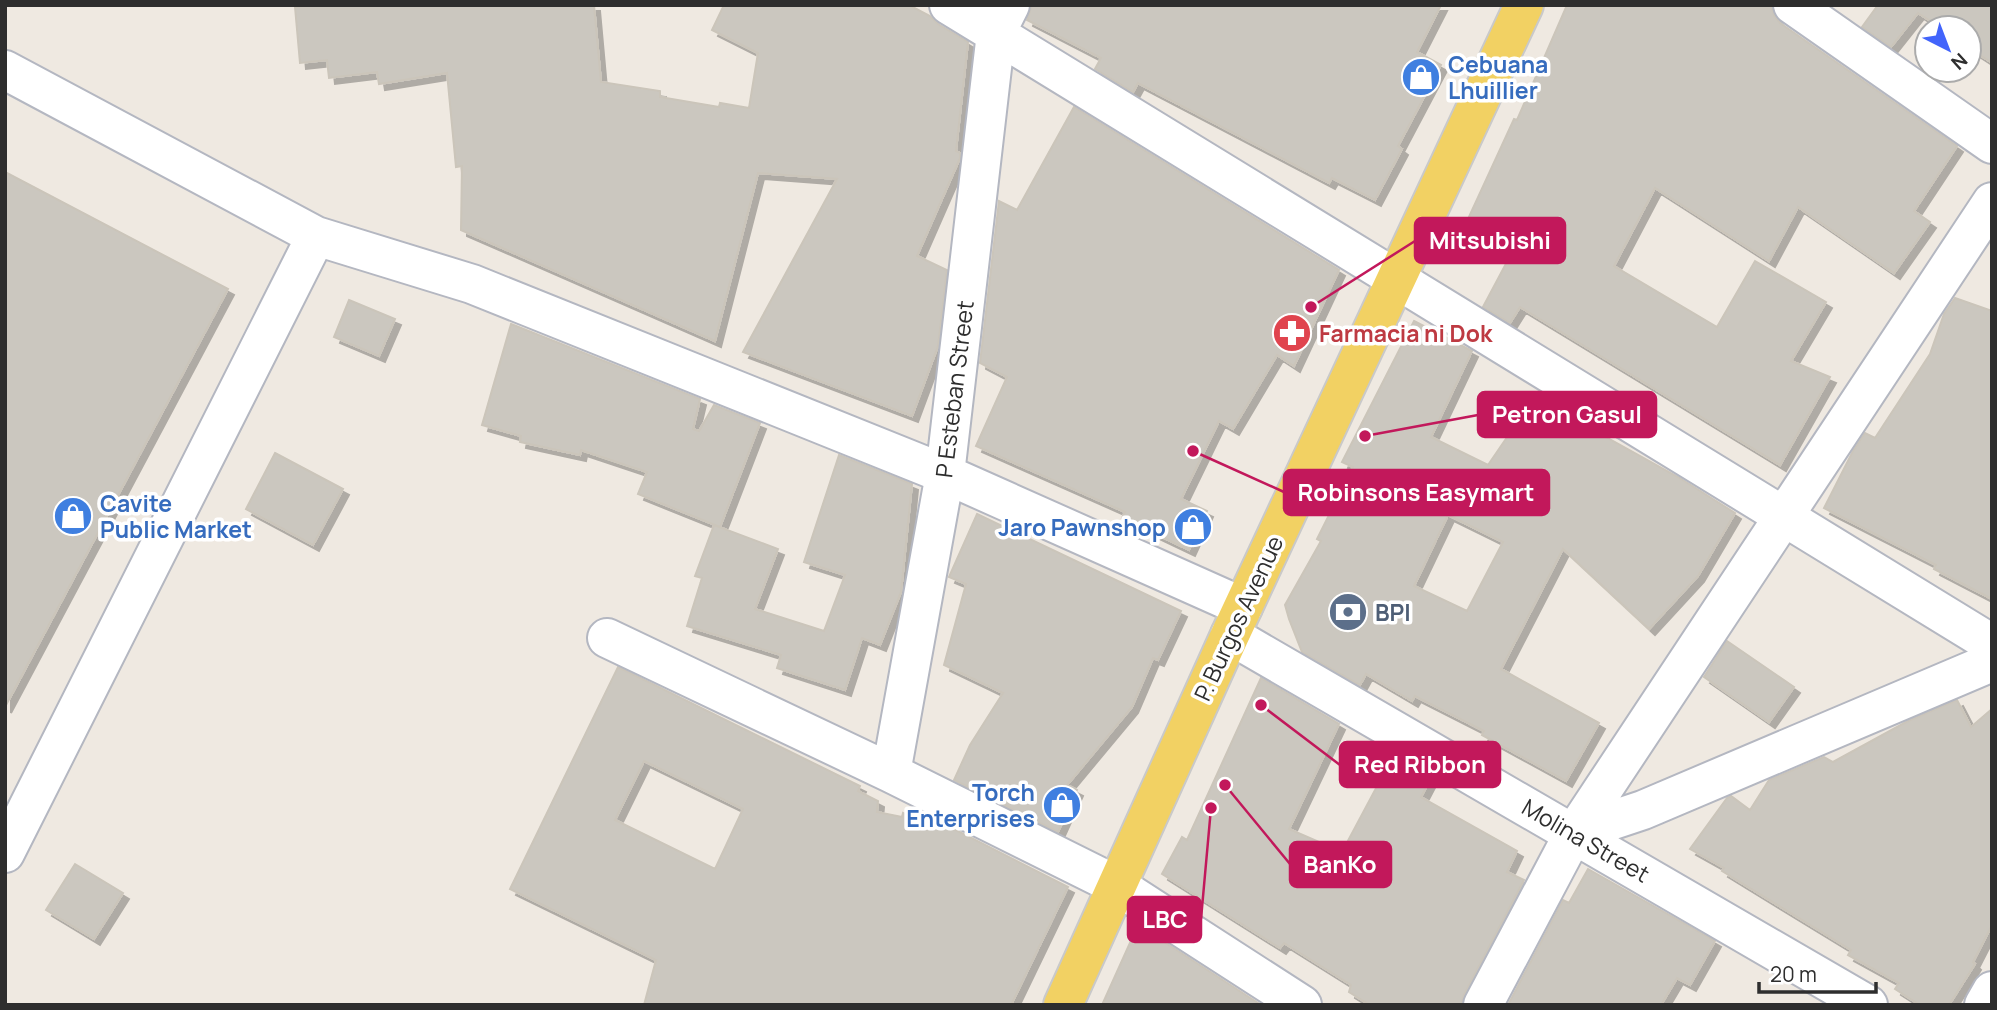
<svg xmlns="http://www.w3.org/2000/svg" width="1997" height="1010" font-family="Manrope,sans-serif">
  <defs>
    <filter id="shadow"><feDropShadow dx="6" dy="6" stdDeviation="0" flood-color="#0004"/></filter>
  </defs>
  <rect width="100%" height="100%" fill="#efe9e1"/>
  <path fill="#cbc7bf" stroke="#cbc5ba" stroke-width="2" fill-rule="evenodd" filter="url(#shadow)" d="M 313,5 L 594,5 L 601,82 L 660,91 L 660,97 L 719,107 L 720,103 L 749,108 L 758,53 L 712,30 L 724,5 L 909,5 L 930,16 L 938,24 L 968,42 L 956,151 L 960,153 L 960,158 L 917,256 L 947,270 L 938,346 L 912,416 L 743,352 L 837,179 L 758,173 L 715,341 L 461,230 L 462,166 L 456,167 L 447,73 L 379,84 L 377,72 L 329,78 L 327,60 L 300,63 L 295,7 Z
    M 1032,5 L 1441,5 L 1417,52 L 1441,65 L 1398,146 L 1402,149 L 1375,200 L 1332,178 L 1329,183 L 1138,83 L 1133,92 L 1095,69 L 1101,58 L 1027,20 Z
    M 1567,5 L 1771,5 L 1774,15 L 1780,23 L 1957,146 L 1914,211 L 1930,222 L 1894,273 L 1798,207 L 1769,261 L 1655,188 L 1614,266 L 1717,327 L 1755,261 L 1826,302 L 1791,361 L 1830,377 L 1780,465 L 1520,307 L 1510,323 L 1483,307 L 1518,241 L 1468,219 L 1514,119 L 1517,120 Z
    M 1878,5 L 1992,5 L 1992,63 L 1969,48 L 1969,28 L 1941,28 L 1918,13 L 1891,47 L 1862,27 Z
    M 1074,107 L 1339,270 L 1294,366 L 1277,355 L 1233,429 L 1219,421 L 1181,499 L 1207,511 L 1189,550 L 1122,518 L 1125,512 L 976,446 L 1007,377 L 980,363 L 999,201 L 1017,210 Z
    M 5,172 L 228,289 L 5,707 Z
    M 1955,298 L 1992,311 L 1992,599 L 1934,569 L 1936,565 L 1824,508 L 1853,451 L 1865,433 L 1875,438 L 1930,354 L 1944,314 Z
    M 349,300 L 395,319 L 379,356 L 334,337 Z
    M 1414,321 L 1472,351 L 1431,437 L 1488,465 L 1538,392 L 1602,435 L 1678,477 L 1735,513 L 1698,576 L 1649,629 L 1563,549 L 1501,669 L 1599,723 L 1566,781 L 1482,735 L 1484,731 L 1415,696 L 1412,701 L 1366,674 L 1360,685 L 1302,652 L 1289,619 L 1285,605 L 1321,541 L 1317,539 L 1353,467 L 1342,462 ZM 1448,515 L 1503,542 L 1467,611 L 1414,586 Z
    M 511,324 L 700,399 L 693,429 L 699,431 L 714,405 L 760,423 L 720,527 L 638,494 L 647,472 L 581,450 L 580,455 L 520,442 L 521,436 L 482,425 Z
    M 275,453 L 343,489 L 313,545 L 246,509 Z
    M 839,455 L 912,484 L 901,592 L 880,645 L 862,638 L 845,690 L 777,668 L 781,655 L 687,626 L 702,578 L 695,576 L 714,525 L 778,549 L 755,609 L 824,631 L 845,575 L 804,562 Z
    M 977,514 L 1181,611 L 1158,660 L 1153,658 L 1132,707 L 1067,785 L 1077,790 L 1058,832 L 954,780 L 970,745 L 1003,693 L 944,665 L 966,584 L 949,577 Z
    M 1727,641 L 1794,687 L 1769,722 L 1704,677 Z
    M 618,667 L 860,786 L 858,791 L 878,801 L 877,812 L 902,817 L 903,813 L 930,826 L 936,820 L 1068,887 L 1011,1005 L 644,1005 L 656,960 L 510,889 ZM 644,761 L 743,809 L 715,869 L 615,820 Z
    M 1261,678 L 1339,724 L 1289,829 L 1342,852 L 1391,760 L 1430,780 L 1421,797 L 1517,851 L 1507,872 L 1524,880 L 1464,995 L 1461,1005 L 1370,1005 L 1349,992 L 1351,985 L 1284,943 L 1280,948 L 1162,874 L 1182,837 L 1187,840 Z
    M 1957,700 L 1971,727 L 1992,709 L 1992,925 L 1973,962 L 1975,964 L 1949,1005 L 1920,1005 L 1895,989 L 1899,983 L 1848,955 L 1851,950 L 1722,871 L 1724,868 L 1690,849 L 1727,798 L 1731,796 L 1750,810 L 1769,780 L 1824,757 L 1833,762 L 1908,721 Z
    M 75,864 L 123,893 L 94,939 L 46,910 Z
    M 1588,869 L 1715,941 L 1690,985 L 1677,978 L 1661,1005 L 1508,1005 L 1563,900 L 1569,903 Z
    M 1138,925 L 1261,1005 L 1102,1005 Z"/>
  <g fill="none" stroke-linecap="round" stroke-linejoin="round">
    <g stroke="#b4b7c1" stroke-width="42">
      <path id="minor" d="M 949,5 L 1992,644
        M 1793,5 L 1992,144
        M 5,70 L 316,236 L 472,284 L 945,474 L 1243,607
        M 1230,635 L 1868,1005
        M 607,638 L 891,773 L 1116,885 L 1302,1005
        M 891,773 L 945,474 L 996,33 L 1010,5
        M 1574,833 L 1643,810 L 1992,662
        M 5,853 L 316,236
        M 1483,1005 L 1574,833 L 1992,202
        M 1984,1005 L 1992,991"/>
    </g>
    <g stroke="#c9c9c9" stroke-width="42">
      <path id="major" d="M 1063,1005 L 1230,635 L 1524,5"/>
    </g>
    <use href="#minor" stroke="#fff" stroke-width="38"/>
    <use href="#major" stroke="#f2d163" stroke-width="38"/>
  </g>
  <defs>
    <g id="shop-disc" transform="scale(2.0125)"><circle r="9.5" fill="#3f7fe0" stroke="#fff"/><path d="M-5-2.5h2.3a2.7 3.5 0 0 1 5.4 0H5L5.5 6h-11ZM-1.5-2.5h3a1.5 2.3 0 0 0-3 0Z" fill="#fff"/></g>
    <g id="pharmacy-disc" transform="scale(2.0125)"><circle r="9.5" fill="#e0444e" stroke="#fff"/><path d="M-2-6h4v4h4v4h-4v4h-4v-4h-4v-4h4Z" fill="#fff"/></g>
    <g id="bank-disc" transform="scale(2.0125)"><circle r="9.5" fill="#5c6f8a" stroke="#fff"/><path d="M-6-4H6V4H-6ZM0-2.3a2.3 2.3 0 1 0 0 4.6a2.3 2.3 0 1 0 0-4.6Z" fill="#fff"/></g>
  </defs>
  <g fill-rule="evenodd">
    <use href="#shop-disc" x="1421" y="77"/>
    <use href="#pharmacy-disc" x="1292" y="333"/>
    <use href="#shop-disc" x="73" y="516"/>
    <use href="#shop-disc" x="1193" y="527"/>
    <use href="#bank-disc" x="1348" y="612"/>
    <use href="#shop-disc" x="1062" y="805"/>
  </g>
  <g text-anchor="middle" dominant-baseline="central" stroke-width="7" stroke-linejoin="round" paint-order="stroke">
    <g font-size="23" font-weight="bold" fill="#366cbe" stroke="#fff" text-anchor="start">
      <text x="1448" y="64">Cebuana<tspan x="1448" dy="26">Lhuillier</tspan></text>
      <text x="100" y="503">Cavite<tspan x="100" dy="26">Public Market</tspan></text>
      <text x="1166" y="527" text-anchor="end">Jaro Pawnshop</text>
      <text x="1035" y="792" text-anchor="end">Torch<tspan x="1035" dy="26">Enterprises</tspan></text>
    </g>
    <g font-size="23" font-weight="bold" fill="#be3a42" stroke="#fff" text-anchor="start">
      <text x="1319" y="333">Farmacia ni Dok</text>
    </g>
    <g font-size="23" fill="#2e2e2e" stroke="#fff">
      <text transform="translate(954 389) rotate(-83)">P Esteban Street</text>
      <text transform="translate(1238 618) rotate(-65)">P. Burgos Avenue</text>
      <text transform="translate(1586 840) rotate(30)">Molina Street</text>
    </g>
    <g font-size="23" font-weight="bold" fill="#4e5e75" stroke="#fff" text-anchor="start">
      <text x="1375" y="612">BPI</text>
    </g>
  </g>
  <path fill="none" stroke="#c2185b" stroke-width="2.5" d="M1311 307L1415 241M1365 436L1478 415M1193 451L1284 492M1261 705L1340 765M1225 785L1290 864M1211 808L1201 919"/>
  <g fill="#c2185b" stroke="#fff" stroke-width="2.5">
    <circle cx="1311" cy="307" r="7"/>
    <circle cx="1365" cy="436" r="7"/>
    <circle cx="1193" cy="451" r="7"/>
    <circle cx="1261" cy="705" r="7"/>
    <circle cx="1225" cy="785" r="7"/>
    <circle cx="1211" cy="808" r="7"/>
  </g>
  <g fill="#c2185b" stroke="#c2185b" stroke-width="2.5">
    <rect x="1415" y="218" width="150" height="45" rx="7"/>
    <rect x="1478" y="392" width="178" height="45" rx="7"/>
    <rect x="1284" y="470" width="265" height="45" rx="7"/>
    <rect x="1340" y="742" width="160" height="45" rx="7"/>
    <rect x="1290" y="842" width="101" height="45" rx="7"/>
    <rect x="1128" y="897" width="73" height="45" rx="7"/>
  </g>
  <g font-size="24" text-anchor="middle" font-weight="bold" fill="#fff">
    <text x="1490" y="249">Mitsubishi</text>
    <text x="1567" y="423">Petron Gasul</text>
    <text x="1416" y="501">Robinsons Easymart</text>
    <text x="1420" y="773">Red Ribbon</text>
    <text x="1340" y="873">BanKo</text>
    <text x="1165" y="928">LBC</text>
  </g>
  <rect width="1997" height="1010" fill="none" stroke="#2e2e2e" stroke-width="14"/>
  <g transform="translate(1948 49) rotate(138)"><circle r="33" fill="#ffffff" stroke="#ababab" stroke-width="2"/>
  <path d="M0-5L12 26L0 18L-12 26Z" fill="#4264fb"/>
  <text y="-10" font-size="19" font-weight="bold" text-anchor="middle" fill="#2e2e2e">N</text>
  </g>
  <path d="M1759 982v10h117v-10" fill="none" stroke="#2e2e2e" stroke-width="3.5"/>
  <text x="1770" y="982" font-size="21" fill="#2e2e2e" stroke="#ffffff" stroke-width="5" paint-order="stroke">20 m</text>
</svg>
